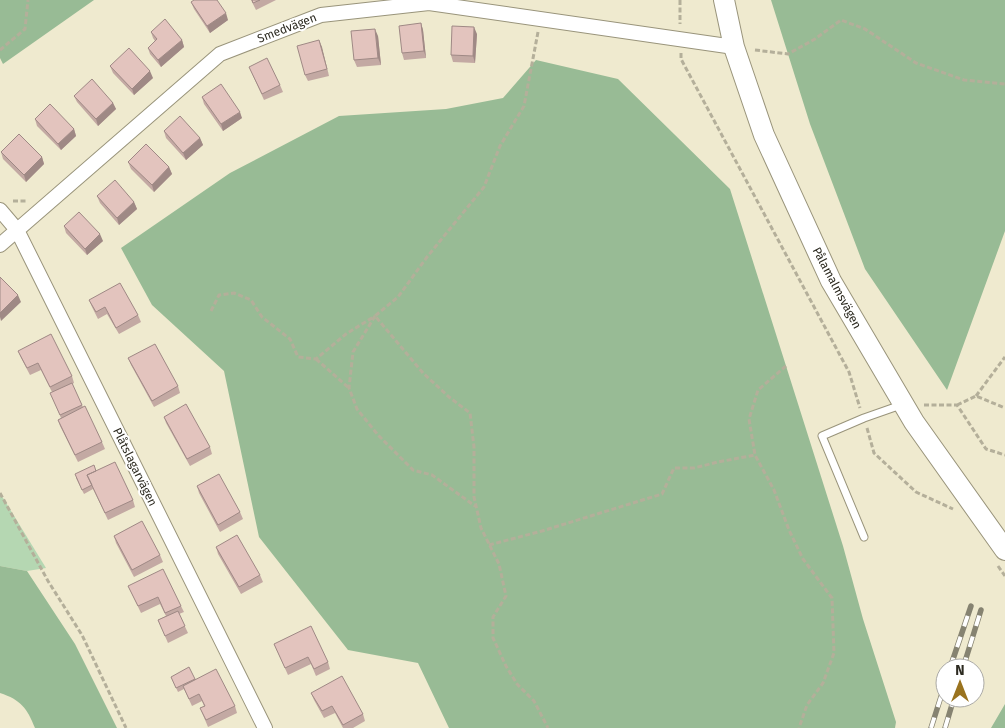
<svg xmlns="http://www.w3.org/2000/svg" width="1005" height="728" font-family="'Fira Sans',sans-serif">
  <rect width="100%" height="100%" fill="#efeacf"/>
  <path fill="#b5d7b2" d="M 0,493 L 46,568 L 27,571 L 0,566 Z"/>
  <path fill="#98bb95" d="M 0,0 L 94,0 L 3,64 L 0,58 Z
    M 771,0 L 1005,0 L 1005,231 L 947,390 L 865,269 L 810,124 Z
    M 536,60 L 618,79 L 730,189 L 843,546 L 863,619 L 896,722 L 895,728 L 449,728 L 418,663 L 348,650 L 259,537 L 224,371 L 152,305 L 121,248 L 230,173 L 339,116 L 446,109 L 503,98 Z
    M 0,566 L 27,571 L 75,644 L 117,728 L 35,728 C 27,708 21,700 0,693 Z
    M 1005,704 L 1005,728 L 991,728 Z"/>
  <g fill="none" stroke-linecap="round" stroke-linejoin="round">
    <g stroke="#99947b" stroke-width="9">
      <path id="lane" d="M 864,537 L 822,436 L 864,418 L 901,405"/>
    </g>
    <g stroke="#99947b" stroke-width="16">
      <path id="street" d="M 0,210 L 17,230 L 265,728
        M 0,245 L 220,54 L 321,15 L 429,3 L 734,47"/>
    </g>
    <g stroke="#99947b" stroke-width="22">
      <path id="secondary" d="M 724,0 L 734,47 L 764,135 L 831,281 L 914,422 L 1005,550"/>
    </g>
    <path stroke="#b4af9a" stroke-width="3" stroke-dasharray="5 2.5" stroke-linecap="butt" d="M 680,0 L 680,24
      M 538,32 L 524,106 L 500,146 L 484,187 L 427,257 L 398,297 L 375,316 L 423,373 L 449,397 L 470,413 L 474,447 L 474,497 L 481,528 L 499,564 L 506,596 L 493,617 L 493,638 L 506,666 L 517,684 L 534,701 L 548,728
      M 0,50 L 25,29 L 28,0
      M 755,50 L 788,54 L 815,39 L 841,20 L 865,29 L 916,63 L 964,80 L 1005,84
      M 681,53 L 681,59 L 849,372 L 860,408
      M 13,201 L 27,201
      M 211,311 L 219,295 L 234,293 L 251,300 L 262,317 L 290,339 L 298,357 L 316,359 L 346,334 L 375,316
      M 375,316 L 353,352 L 349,388 L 357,409 L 378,435 L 413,470 L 432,475 L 475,506
      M 316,359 L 349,388
      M 786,366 L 758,390 L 749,419 L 755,455 L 774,490 L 789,530 L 803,559 L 832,598 L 834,653 L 823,683 L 807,705 L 799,728
      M 976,396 L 1005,357
      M 924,405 L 957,405 L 986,449 L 1005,455
      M 957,405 L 976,396 L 1005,408
      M 867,428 L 874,453 L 916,492 L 953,509
      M 0,493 L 48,581 L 82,635 L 126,728
      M 489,545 L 542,531 L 662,494 L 674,468 L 694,468 L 718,462 L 755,455
      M 998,566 L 1005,576"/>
    <use href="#lane" stroke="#fff" stroke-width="7"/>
    <use href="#street" stroke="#fff" stroke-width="14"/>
    <use href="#secondary" stroke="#fff" stroke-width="20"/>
    <g stroke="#868371" stroke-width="5.5">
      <path id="rail" d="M 950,668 L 971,606
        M 963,668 L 981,610
        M 931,728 L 945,684
        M 945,728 L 954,698"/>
    </g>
    <use href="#rail" stroke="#fff" stroke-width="4" stroke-dasharray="11" stroke-linecap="butt"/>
  </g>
  <path fill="#c3a9a3" d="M 251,0 L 276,0 L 256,10 Z
    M 191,2 L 228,20 L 210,33 L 194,9 Z
    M 421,23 L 423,30 L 426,58 L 404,60 L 402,53 Z
    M 151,32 L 182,40 L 184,47 L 161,67 L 150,54 L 148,48 L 155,41 L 153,38 Z
    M 477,34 L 475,63 L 453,62 L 451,55 Z
    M 378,36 L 381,65 L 357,67 L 354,60 Z
    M 319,40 L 329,76 L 308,81 L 305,75 Z
    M 110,66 L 153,78 L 134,95 L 113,73 Z
    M 249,67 L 280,85 L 283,92 L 264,100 Z
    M 74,96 L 113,103 L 116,109 L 98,126 L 77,102 Z
    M 202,97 L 242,118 L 223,131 L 204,104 Z
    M 35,119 L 74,129 L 76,136 L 61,150 L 37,126 Z
    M 164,131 L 200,138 L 203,145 L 186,160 L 166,138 Z
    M 1,152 L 42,157 L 44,164 L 26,182 L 3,159 Z
    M 128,162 L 169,167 L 172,174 L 154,192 L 131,169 Z
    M 97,196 L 134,202 L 137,209 L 119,225 L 100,203 Z
    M 64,226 L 103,241 L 87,255 L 66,233 Z
    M 89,300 L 138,315 L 141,322 L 119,334 L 107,314 L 98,319 L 92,307 Z
    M 18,351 L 72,376 L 74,383 L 72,384 L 83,407 L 102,442 L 105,449 L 78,462 L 60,426 L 58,420 L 61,418 L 52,397 L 52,392 L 41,370 L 30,375 L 21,358 Z
    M 128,358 L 178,386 L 180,393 L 154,407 L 131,365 Z
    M 164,417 L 210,447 L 212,454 L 190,466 L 166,423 Z
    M 96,471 L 133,500 L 135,507 L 108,520 L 93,489 L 84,494 L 76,478 Z
    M 197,486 L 240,512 L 243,519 L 220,532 L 199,493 Z
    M 114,536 L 160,555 L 163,562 L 134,577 L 116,543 Z
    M 216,547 L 260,575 L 263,582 L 241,594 L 218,554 Z
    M 128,586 L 181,606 L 184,612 L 179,614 L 188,633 L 168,643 L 158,620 L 166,616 L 160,604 L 141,613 Z
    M 274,644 L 328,662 L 330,669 L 316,676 L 311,664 L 288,675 Z
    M 171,677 L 195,679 L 235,706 L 237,713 L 208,727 L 200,708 L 204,706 L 202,701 L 192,706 L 184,689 L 178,692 Z
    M 311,693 L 363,714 L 365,721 L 353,728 L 343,728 L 335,713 L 324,718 L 314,700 Z"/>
  <path fill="#9f8985" d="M 226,13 L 228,20 L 210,33 L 207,26 Z
    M 421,23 L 423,30 L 426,58 L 424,51 Z
    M 474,27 L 477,34 L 475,63 L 473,56 Z
    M 375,29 L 378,36 L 381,65 L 378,58 Z
    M 182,40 L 184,47 L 161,67 L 158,60 Z
    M 319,40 L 322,47 L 329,76 L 327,69 Z
    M 150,71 L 153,78 L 134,95 L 132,89 Z
    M 113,103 L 116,109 L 98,126 L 96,119 Z
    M 240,112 L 242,118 L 223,131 L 221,124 Z
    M 74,129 L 76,136 L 61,150 L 58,144 Z
    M 200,138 L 203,145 L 186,160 L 183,153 Z
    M 42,157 L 44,164 L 26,182 L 24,175 Z
    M 169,167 L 172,174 L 154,192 L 152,185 Z
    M 134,202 L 137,209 L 119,225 L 117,218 Z
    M 100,234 L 103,241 L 87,255 L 85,249 Z
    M 18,295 L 21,302 L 1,321 L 0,317 L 0,313 Z"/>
  <path fill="#e3c4be" stroke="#9f8985" d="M 194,0 L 217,0 L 226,13 L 207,26 L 191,2 Z
    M 252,0 L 260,0 L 253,3 Z
    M 165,19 L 182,40 L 158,60 L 148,48 L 157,39 L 151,32 Z
    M 421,23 L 424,51 L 402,53 L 399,26 Z
    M 452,26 L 474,27 L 473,56 L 451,55 Z
    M 375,29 L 378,58 L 354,60 L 351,31 Z
    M 319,40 L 327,69 L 305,75 L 297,46 Z
    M 129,48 L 150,71 L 132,89 L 110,66 Z
    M 267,58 L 280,85 L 262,94 L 249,67 Z
    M 92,79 L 113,103 L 96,119 L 74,96 Z
    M 221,84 L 240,112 L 221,124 L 202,97 Z
    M 50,104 L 74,129 L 58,144 L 35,119 Z
    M 180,116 L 200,138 L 183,153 L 164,131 Z
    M 19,134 L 42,157 L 24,175 L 1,152 Z
    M 146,144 L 169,167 L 152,185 L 128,162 Z
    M 115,180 L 134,202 L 117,218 L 97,196 Z
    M 79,212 L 100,234 L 85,249 L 64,226 Z
    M 0,277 L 18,295 L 0,313 Z
    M 120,283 L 138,315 L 116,328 L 105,307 L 96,312 L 89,300 Z
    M 51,334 L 72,376 L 50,387 L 38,363 L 27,368 L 18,351 Z
    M 155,344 L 178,386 L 152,401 L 128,358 Z
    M 72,383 L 82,405 L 60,415 L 50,393 Z
    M 186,404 L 210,447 L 187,459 L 164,417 Z
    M 85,406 L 102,442 L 75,455 L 58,420 Z
    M 115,462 L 133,500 L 105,513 L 87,475 Z
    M 94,465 L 96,471 L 87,475 L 92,485 L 82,490 L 75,474 Z
    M 219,474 L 240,512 L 218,525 L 197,486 Z
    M 142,521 L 160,555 L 132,570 L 114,536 Z
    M 237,535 L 260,575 L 239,587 L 216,547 Z
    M 163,569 L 181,606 L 165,613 L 158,597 L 138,606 L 128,586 Z
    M 178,611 L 185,626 L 165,636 L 158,620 Z
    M 311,626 L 328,662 L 314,669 L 308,657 L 285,668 L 274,644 Z
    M 189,667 L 195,679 L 176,688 L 171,677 Z
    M 216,669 L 235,706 L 206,720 L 200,708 L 205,706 L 199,694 L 189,699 L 183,686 Z
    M 342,676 L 363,714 L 343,725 L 332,706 L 322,711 L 311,693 Z"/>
  <g text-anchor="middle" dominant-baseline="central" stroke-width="4" stroke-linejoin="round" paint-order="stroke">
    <g font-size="12" fill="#2c2a20" stroke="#fff">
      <text transform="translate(287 28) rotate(-21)">Smedvägen</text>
      <text transform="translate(837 288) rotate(62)">Pålamalmsvägen</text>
      <text transform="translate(135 467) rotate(64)">Plåtslagarvägen</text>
    </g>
  </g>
  <g transform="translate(960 683)"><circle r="24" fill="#ffffff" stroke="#abaaa6"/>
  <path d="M0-4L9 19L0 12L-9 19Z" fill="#9a731f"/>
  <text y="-8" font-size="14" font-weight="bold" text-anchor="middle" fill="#2c2a20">N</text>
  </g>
</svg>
